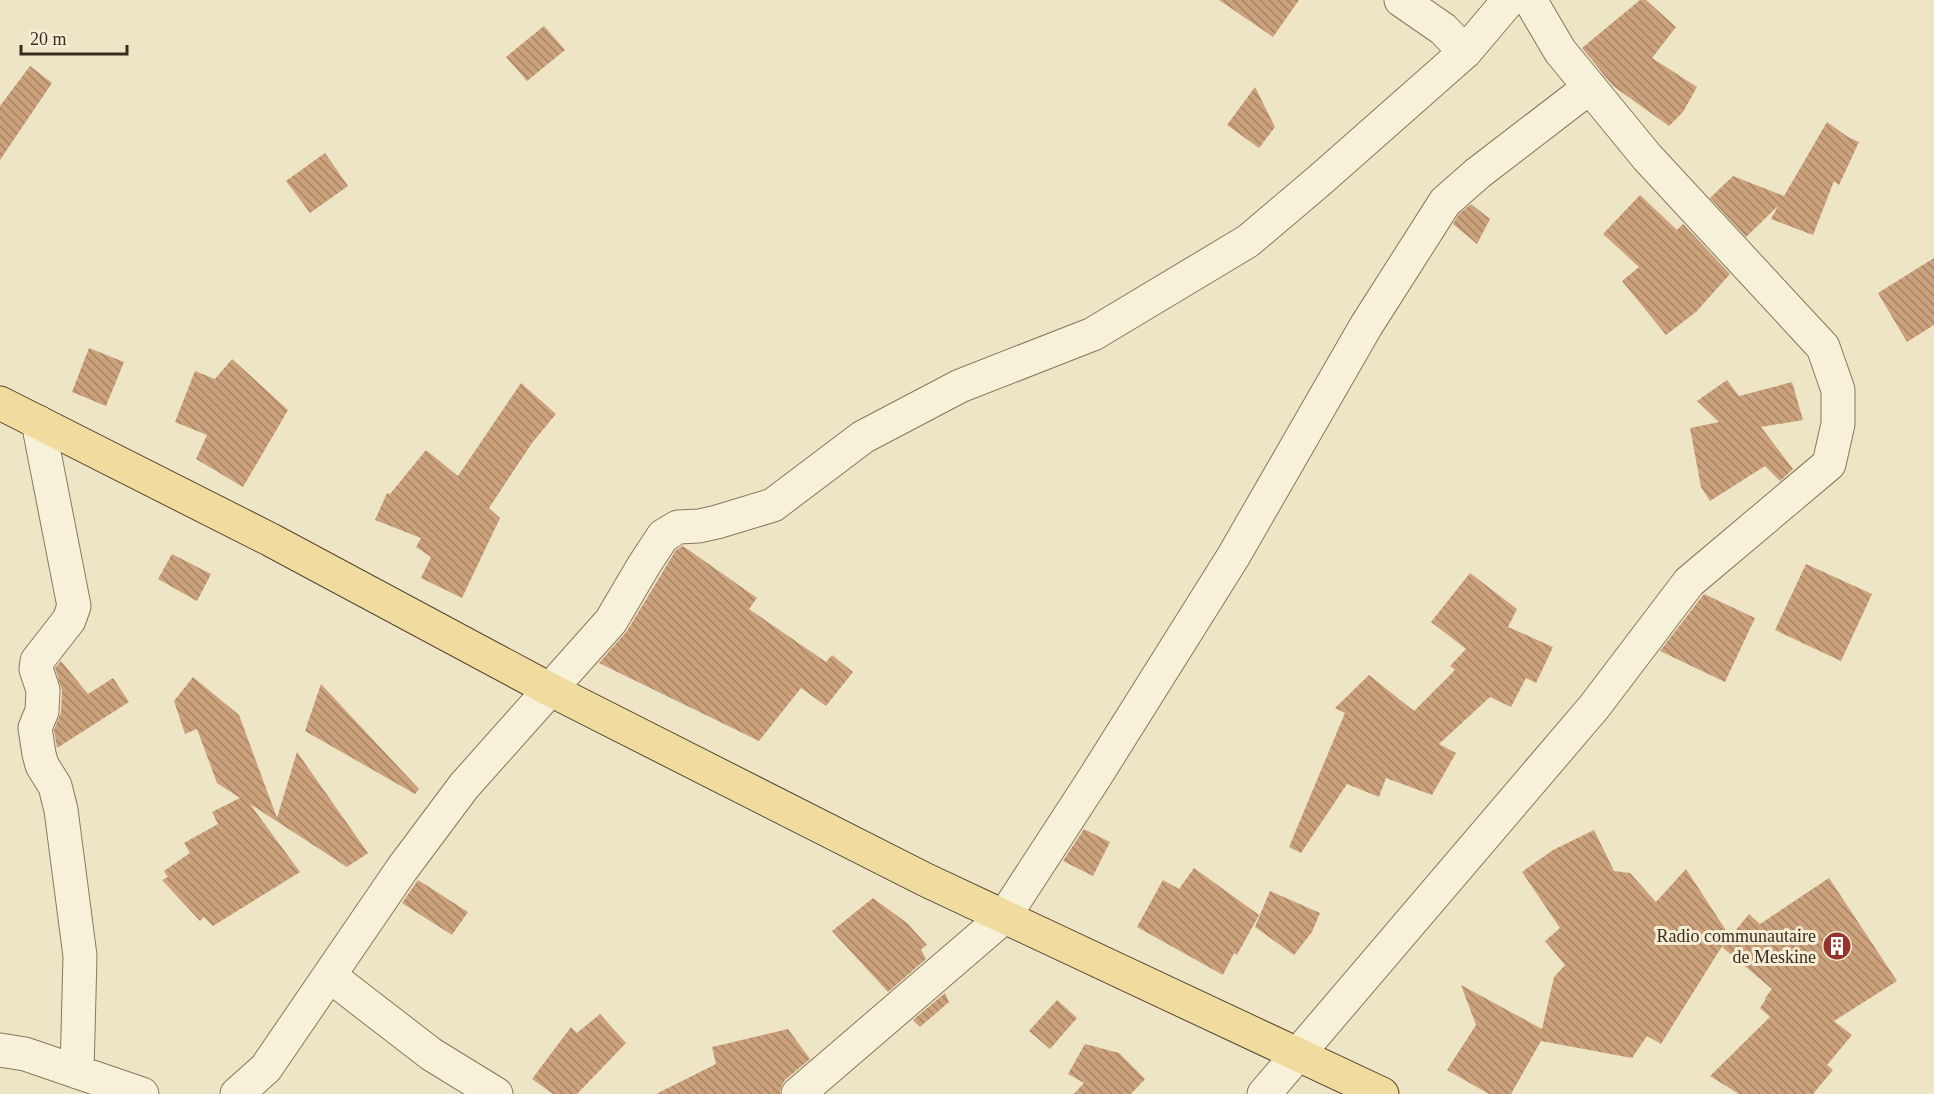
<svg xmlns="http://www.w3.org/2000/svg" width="1934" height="1094" font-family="'Times New Roman',serif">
  <defs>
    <pattern id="building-back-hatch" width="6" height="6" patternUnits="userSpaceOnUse" patternTransform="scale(1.5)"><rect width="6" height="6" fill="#cba27c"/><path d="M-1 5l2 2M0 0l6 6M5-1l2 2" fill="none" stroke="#a68465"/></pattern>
  </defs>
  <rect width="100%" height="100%" fill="#eee4c6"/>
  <path fill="url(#building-back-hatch)" d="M 1219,0 L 1299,0 L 1273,37 Z
    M 1640,0 L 1646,0 L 1676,27 L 1652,58 L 1697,87 L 1683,112 L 1669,126 L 1613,86 L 1582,48 Z
    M 544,26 L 565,50 L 527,81 L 506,57 Z
    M 30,66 L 52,83 L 0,160 L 0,106 Z
    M 1255,87 L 1275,127 L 1259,148 L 1227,125 Z
    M 1827,122 L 1848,137 L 1859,142 L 1839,185 L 1834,181 L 1813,235 L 1771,219 L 1778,206 L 1746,237 L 1710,198 L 1733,176 L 1784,196 Z
    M 325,153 L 348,186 L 310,213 L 286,181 Z
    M 1640,195 L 1677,230 L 1683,224 L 1730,274 L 1696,312 L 1666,335 L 1622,281 L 1639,267 L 1603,234 Z
    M 1471,204 L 1490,219 L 1477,244 L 1453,224 L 1459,214 Z
    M 1934,258 L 1934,325 L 1907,342 L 1878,293 Z
    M 89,348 L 124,362 L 106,406 L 72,392 Z
    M 232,359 L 288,410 L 243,487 L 196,459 L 207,435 L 175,422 L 195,371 L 215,379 Z
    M 1727,380 L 1739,396 L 1792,382 L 1803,420 L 1761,427 L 1793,469 L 1780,481 L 1765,466 L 1710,501 L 1701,487 L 1690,428 L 1719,422 L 1697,401 Z
    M 521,383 L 556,414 L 532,443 L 489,508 L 500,518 L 462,598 L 421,578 L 431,557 L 416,547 L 421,538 L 375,520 L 387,493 L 390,494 L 426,450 L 458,476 Z
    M 683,546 L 757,598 L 749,609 L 826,662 L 832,655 L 853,672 L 826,706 L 801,688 L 759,741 L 599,663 L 627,631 L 676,550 Z
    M 172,554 L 211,574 L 197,601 L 158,579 Z
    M 1806,564 L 1872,594 L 1841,661 L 1775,630 Z
    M 1470,573 L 1517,609 L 1508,627 L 1553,647 L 1536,683 L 1526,678 L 1511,707 L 1490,697 L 1439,744 L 1456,753 L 1432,795 L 1386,778 L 1379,797 L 1347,784 L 1301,853 L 1289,847 L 1345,713 L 1335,708 L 1369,675 L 1414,711 L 1455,670 L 1450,666 L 1466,649 L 1431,622 Z
    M 1704,594 L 1755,618 L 1725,682 L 1660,651 Z
    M 61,661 L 88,694 L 113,678 L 129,702 L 57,748 L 54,730 L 61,712 L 62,691 L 55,668 Z
    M 193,677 L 239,715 L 277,818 L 297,752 L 368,853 L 347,867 L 250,804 L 300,872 L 213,926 L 204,917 L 200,921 L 162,880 L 168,877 L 164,871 L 190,853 L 184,843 L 218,824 L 212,812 L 240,798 L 217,783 L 197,729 L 185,734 L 174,701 Z
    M 321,684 L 419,789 L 415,794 L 305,731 Z
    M 1084,829 L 1110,842 L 1093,876 L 1063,861 Z
    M 1594,830 L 1614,871 L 1630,873 L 1656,902 L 1686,869 L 1729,935 L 1661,1044 L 1647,1036 L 1632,1058 L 1541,1041 L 1511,1094 L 1489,1094 L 1447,1070 L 1476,1025 L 1461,985 L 1542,1029 L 1554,977 L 1565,965 L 1545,941 L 1560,928 L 1522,872 L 1553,850 Z
    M 1194,868 L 1259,915 L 1237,955 L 1234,953 L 1223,975 L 1137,927 L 1163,880 L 1179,889 Z
    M 1829,878 L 1897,981 L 1834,1021 L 1852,1035 L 1827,1065 L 1833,1070 L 1813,1094 L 1739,1094 L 1710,1076 L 1770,1017 L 1760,1008 L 1766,999 L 1765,998 L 1772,989 L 1722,947 L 1749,914 L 1760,924 Z
    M 418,880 L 468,912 L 452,935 L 402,903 Z
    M 1270,891 L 1320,913 L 1312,932 L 1294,955 L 1255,927 Z
    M 873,898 L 907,923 L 927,945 L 921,949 L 926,959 L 888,992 L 832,931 Z
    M 945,993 L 949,1002 L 920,1027 L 913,1020 Z
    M 1057,1000 L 1077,1018 L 1050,1049 L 1029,1031 Z
    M 600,1014 L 626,1043 L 577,1094 L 553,1094 L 532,1079 L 571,1027 L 577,1033 Z
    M 788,1029 L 810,1059 L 785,1080 L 781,1087 L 780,1094 L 656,1094 L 716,1064 L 712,1047 Z
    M 1085,1044 L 1119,1053 L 1145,1079 L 1131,1094 L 1074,1094 L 1084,1083 L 1068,1074 Z"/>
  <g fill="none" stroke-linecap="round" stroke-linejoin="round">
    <g stroke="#88775c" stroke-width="35">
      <path id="minor" d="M 1401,0 L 1443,29 L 1465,52
        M 38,422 L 74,606 L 69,620 L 37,661 L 36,669 L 43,690 L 42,711 L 35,728 L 39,754 L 42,765 L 55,786 L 61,810 L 80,956 L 77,1072
        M 330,976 L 431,1054 L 496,1094
        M 0,1050 L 25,1054 L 142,1094
        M 237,1094 L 266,1068 L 402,869 L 464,786 L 611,621 L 644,565 L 663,536 L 678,527 L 699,526 L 717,522 L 773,505 L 863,437 L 960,386 L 1093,334 L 1248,241 L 1320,180 L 1465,52 L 1509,0
        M 798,1094 L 1004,917 L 1095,777 L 1233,557 L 1366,326 L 1445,202 L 1478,173 L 1590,87
        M 1264,1094 L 1594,707 L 1689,582 L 1829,464 L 1838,424 L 1838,390 L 1823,347 L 1647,157 L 1560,51 L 1530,0"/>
    </g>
    <g stroke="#564430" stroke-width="35">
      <path id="major" d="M 0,403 L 271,540 L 549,689 L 926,880 L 1382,1094"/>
    </g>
    <use href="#minor" stroke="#f8f1d9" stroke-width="33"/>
    <use href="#major" stroke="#f0dc9f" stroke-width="33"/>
  </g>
  <defs>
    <g id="building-disc" transform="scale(1.5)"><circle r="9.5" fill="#96332d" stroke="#f5eed5"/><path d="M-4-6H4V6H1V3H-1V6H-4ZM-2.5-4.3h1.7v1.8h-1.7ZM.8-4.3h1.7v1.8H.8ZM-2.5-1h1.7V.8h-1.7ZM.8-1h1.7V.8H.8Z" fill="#fff"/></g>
  </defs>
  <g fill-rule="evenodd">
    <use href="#building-disc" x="1837" y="946"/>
  </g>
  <g text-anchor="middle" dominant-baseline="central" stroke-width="6" stroke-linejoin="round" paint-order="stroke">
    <g font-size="18" fill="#392d1f" stroke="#f5eed5" text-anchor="end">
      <text x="1816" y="936">Radio communautaire<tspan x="1816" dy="21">de Meskine</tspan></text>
    </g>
  </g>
  <path d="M21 45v9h106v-9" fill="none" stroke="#392d1f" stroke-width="3"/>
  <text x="30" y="45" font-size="18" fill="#392d1f" stroke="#f5eed5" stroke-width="4.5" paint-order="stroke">20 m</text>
</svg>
